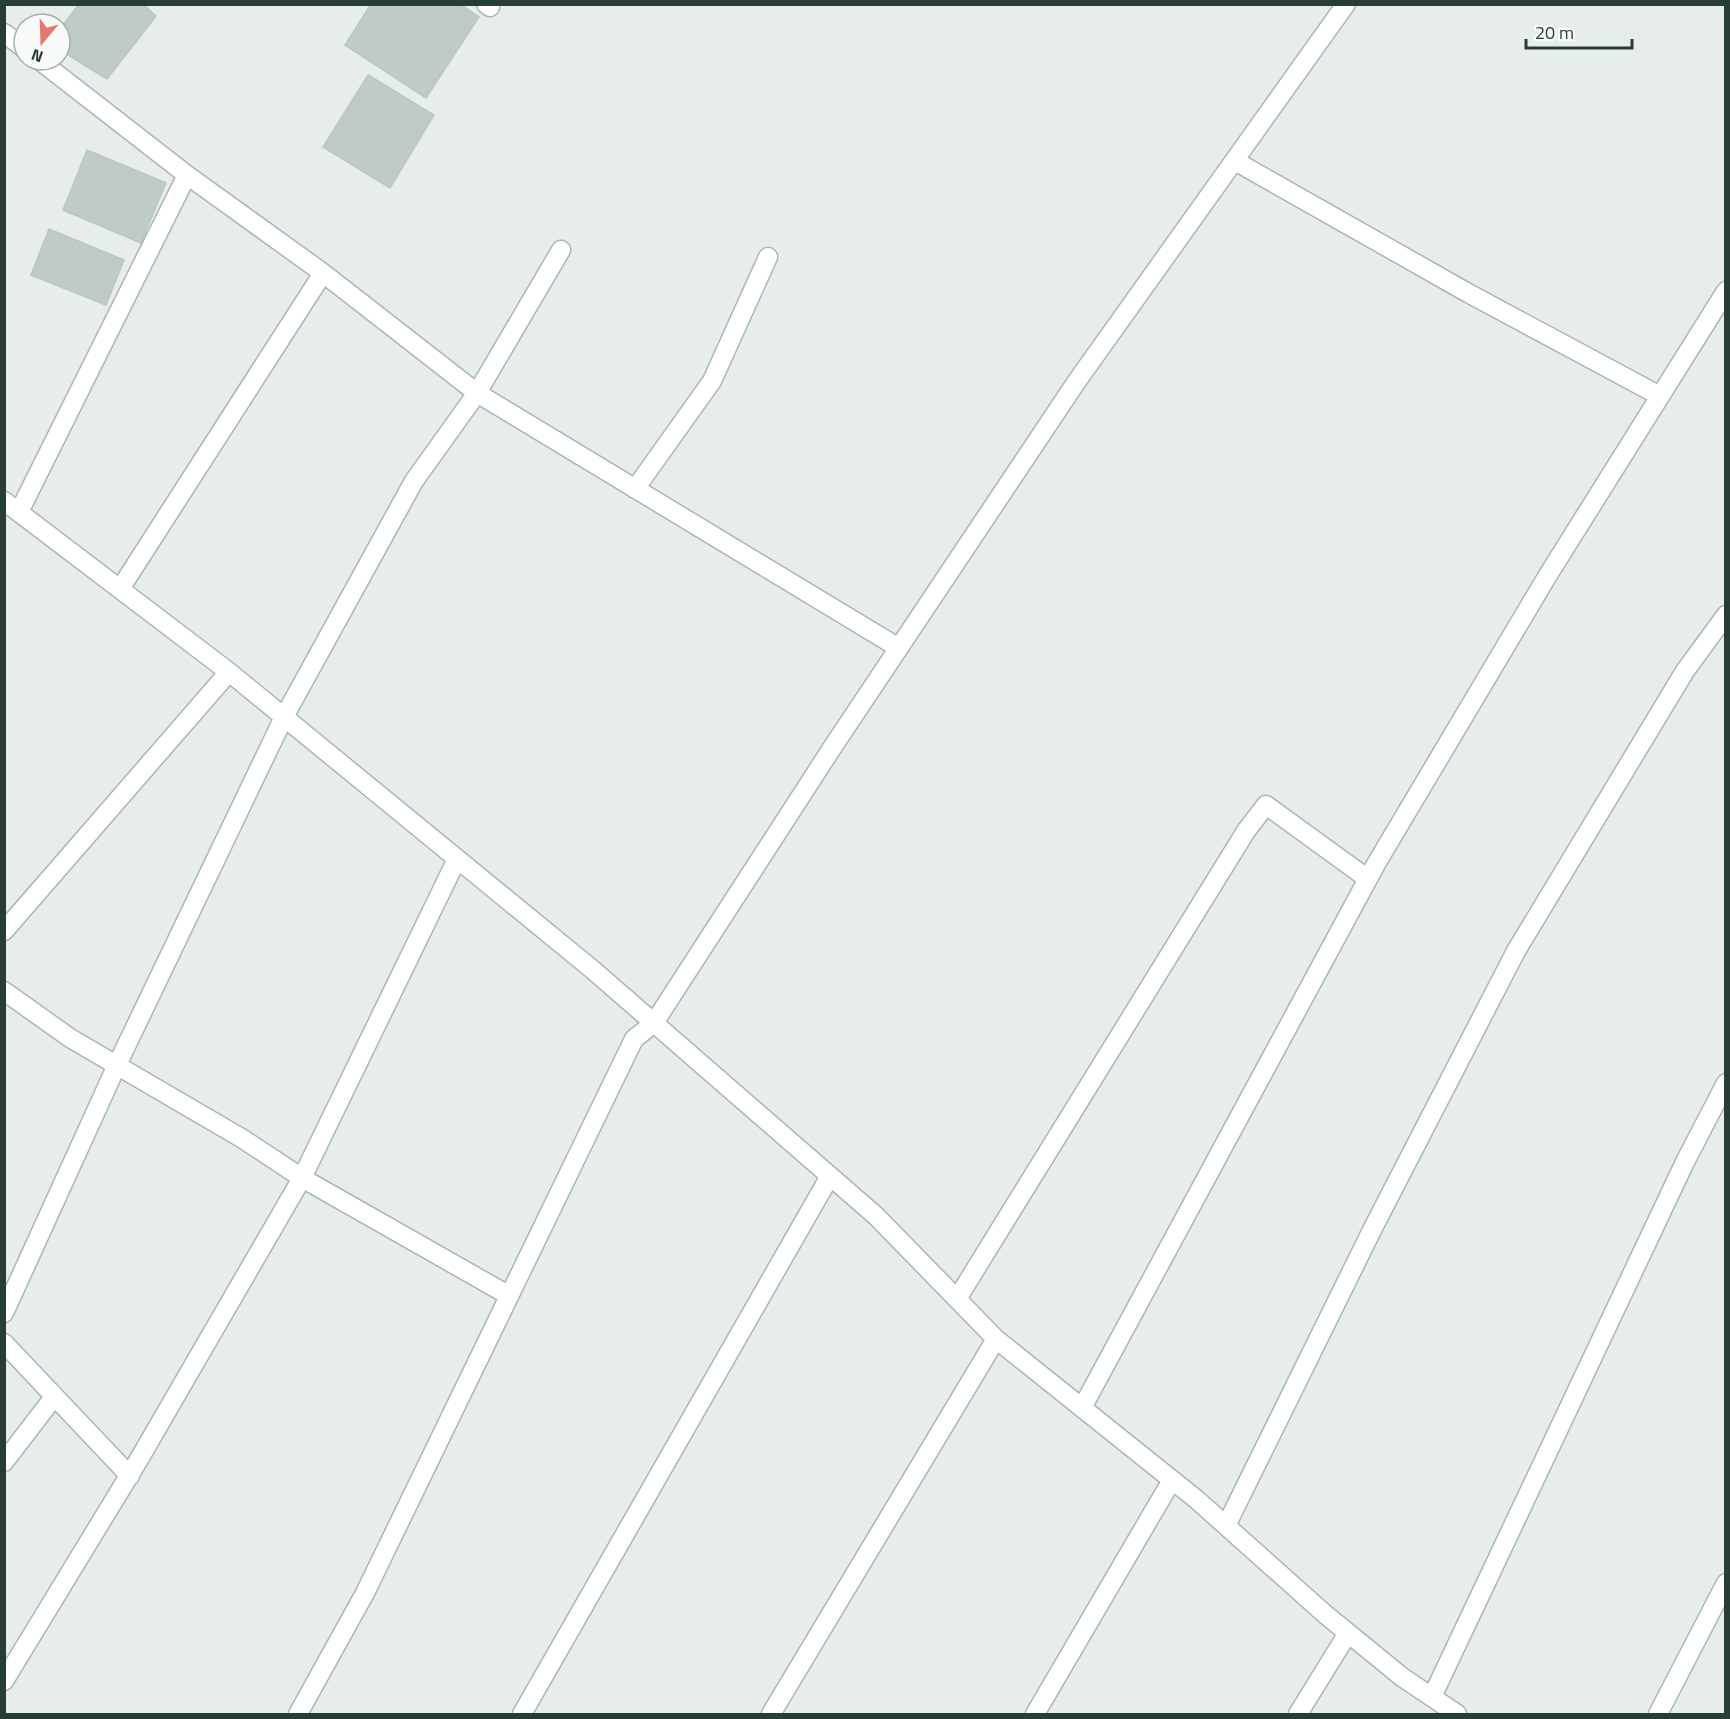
<svg xmlns="http://www.w3.org/2000/svg" width="1730" height="1719" font-family="'Titillium Web',sans-serif">
  <rect width="100%" height="100%" fill="#e7eee9"/>
  <path fill="#bfcbc5" stroke="#bac7bf" stroke-width="1.5" d="M 79,4 L 143,4 L 156,16 L 107,79 L 60,50 L 60,29 Z
    M 371,4 L 460,4 L 479,17 L 426,98 L 345,45 Z
    M 368,75 L 434,115 L 390,188 L 323,147 Z
    M 87,150 L 166,183 L 141,243 L 63,210 Z
    M 49,229 L 124,260 L 106,305 L 31,275 Z"/>
  <g fill="none" stroke-linecap="round" stroke-linejoin="round">
    <g stroke="#aab6af" stroke-width="21">
      <path id="minor" d="M 486,4 L 490,7
        M 4,33 L 24,48
        M 39,60 L 187,175 L 323,273 L 477,393 L 899,648
        M 1235,161 L 1468,293 L 1660,396
        M 635,489 L 712,381 L 768,257
        M 4,501 L 229,672 L 593,970 L 876,1216 L 996,1339 L 1196,1499 L 1326,1615 L 1402,1677 L 1457,1714
        M 19,512 L 187,175
        M 120,589 L 323,273
        M 4,931 L 229,672
        M 4,991 L 70,1038 L 243,1139 L 302,1178 L 508,1295
        M 957,1299 L 1246,831 L 1266,805 L 1368,879
        M 4,1313 L 117,1065 L 284,717 L 414,481 L 477,393 L 561,250
        M 4,1343 L 130,1476
        M 1082,1408 L 1376,864 L 1548,575 L 1726,291
        M 4,1462 L 54,1397
        M 1226,1526 L 1373,1228 L 1516,951 L 1685,671 L 1726,615
        M 4,1681 L 138,1461 L 302,1178 L 457,859
        M 1432,1697 L 1685,1162 L 1726,1083
        M 298,1714 L 365,1593 L 634,1039 L 654,1023 L 834,745 L 1077,381 L 1346,4
        M 522,1714 L 830,1176
        M 771,1714 L 996,1339
        M 1035,1714 L 1172,1480
        M 1298,1714 L 1348,1633
        M 1658,1714 L 1726,1583"/>
    </g>
    <use href="#minor" stroke="#fff" stroke-width="18"/>
  </g>
  <rect width="1730" height="1719" fill="none" stroke="#273e34" stroke-width="12"/>
  <g transform="translate(42 42) rotate(199)"><circle r="28" fill="#f7faf8" stroke="#a4afaa" stroke-width="1.5"/>
  <path d="M0-4.5L10 22L0 15L-10 22Z" fill="#e4786e"/>
  <text y="-9" font-size="16" font-weight="bold" text-anchor="middle" fill="#273e34">N</text>
  </g>
  <path d="M1526 39v9h106v-9" fill="none" stroke="#273e34" stroke-width="3"/>
  <text x="1535" y="39" font-size="18" fill="#273e34" stroke="#f7faf8" stroke-width="4.5" paint-order="stroke">20 m</text>
</svg>
